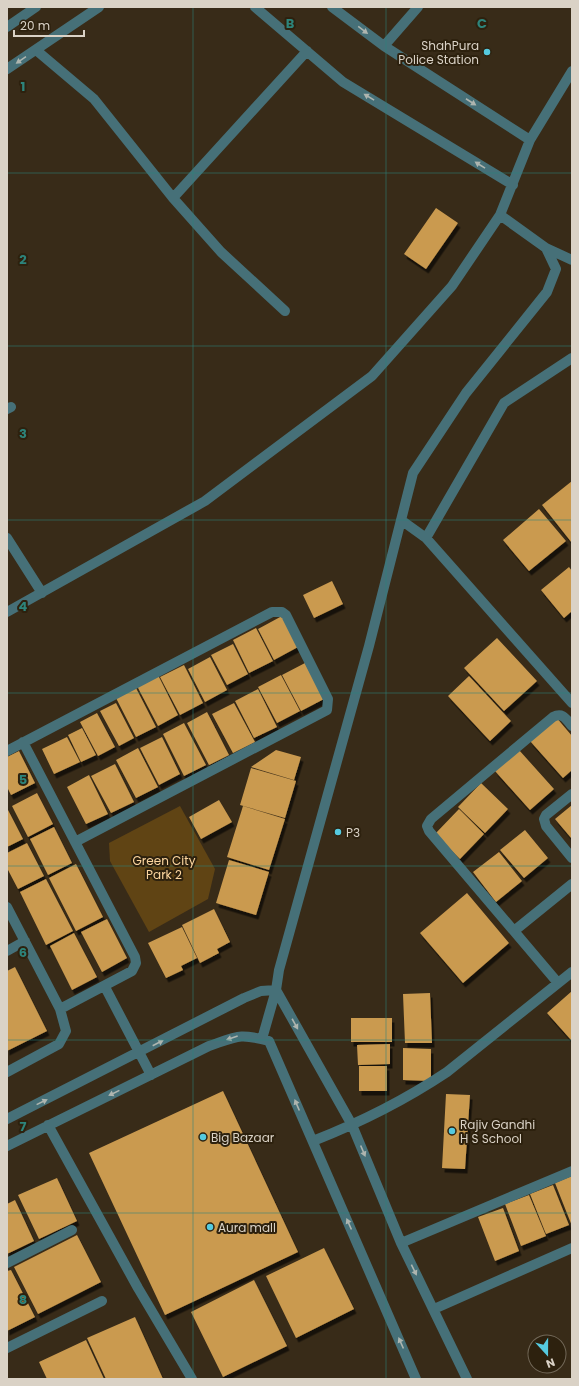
<svg xmlns="http://www.w3.org/2000/svg" width="579" height="1386" font-family="Poppins,sans-serif">
  <defs>
    <filter id="shadow"><feDropShadow dx="2.5" dy="4.5" stdDeviation="0" flood-color="#0009"/></filter>
  </defs>
  <rect width="100%" height="100%" fill="#382b18"/>
  <path fill="#604414" d="M 180,806 L 215,869 L 208,899 L 149,932 L 110,861 L 109,843 Z"/>
  <path fill="#ca9a50" filter="url(#shadow)" d="M 436,208 L 458,223 L 426,269 L 404,254 Z
    M 572,481 L 572,543 L 542,505 Z
    M 539,509 L 566,541 L 529,571 L 503,540 Z
    M 569,567 L 572,571 L 572,611 L 564,618 L 541,590 Z
    M 332,581 L 343,604 L 314,618 L 303,595 Z
    M 282,616 L 298,647 L 274,660 L 258,629 Z
    M 256,628 L 273,661 L 249,673 L 233,640 Z
    M 497,638 L 537,681 L 504,711 L 464,668 Z
    M 233,644 L 248,674 L 227,685 L 211,655 Z
    M 210,657 L 227,690 L 205,702 L 188,669 Z
    M 305,663 L 324,699 L 301,711 L 282,675 Z
    M 184,665 L 203,703 L 180,715 L 160,677 Z
    M 158,675 L 178,715 L 158,726 L 137,686 Z
    M 281,675 L 300,711 L 277,723 L 258,687 Z
    M 469,676 L 511,721 L 490,741 L 448,696 Z
    M 136,688 L 156,727 L 136,737 L 116,698 Z
    M 258,689 L 277,727 L 254,738 L 235,701 Z
    M 116,703 L 134,738 L 119,746 L 100,711 Z
    M 234,703 L 255,742 L 233,753 L 212,714 Z
    M 207,712 L 229,755 L 209,765 L 187,723 Z
    M 97,713 L 115,747 L 98,756 L 80,722 Z
    M 556,717 L 572,736 L 572,770 L 563,778 L 530,741 Z
    M 184,723 L 206,765 L 184,776 L 163,734 Z
    M 82,728 L 96,755 L 81,762 L 68,735 Z
    M 67,737 L 80,762 L 54,774 L 42,749 Z
    M 162,737 L 180,774 L 159,785 L 140,748 Z
    M 138,748 L 158,787 L 136,798 L 116,760 Z
    M 276,750 L 301,757 L 294,780 L 251,767 Z
    M 519,750 L 554,789 L 530,810 L 495,771 Z
    M 19,751 L 35,783 L 11,795 L 7,787 L 7,757 Z
    M 115,764 L 134,802 L 111,813 L 91,776 Z
    M 251,768 L 296,781 L 285,818 L 240,805 Z
    M 89,775 L 108,814 L 86,824 L 67,787 Z
    M 481,783 L 508,809 L 485,833 L 458,807 Z
    M 37,793 L 53,824 L 28,837 L 12,806 Z
    M 219,800 L 232,822 L 201,839 L 189,817 Z
    M 572,805 L 572,839 L 555,819 Z
    M 243,806 L 285,819 L 269,870 L 227,857 Z
    M 7,808 L 23,839 L 7,847 Z
    M 459,809 L 484,834 L 460,859 L 435,834 Z
    M 54,827 L 72,863 L 48,875 L 30,839 Z
    M 525,830 L 548,858 L 524,878 L 500,850 Z
    M 27,843 L 44,876 L 18,889 L 7,868 L 7,853 Z
    M 499,852 L 522,881 L 496,902 L 473,872 Z
    M 229,860 L 269,872 L 256,915 L 216,903 Z
    M 76,864 L 103,917 L 76,931 L 49,878 Z
    M 46,879 L 73,931 L 46,945 L 20,892 Z
    M 467,893 L 509,943 L 463,983 L 420,933 Z
    M 214,909 L 230,942 L 217,949 L 219,953 L 200,963 L 182,925 Z
    M 107,919 L 127,958 L 102,972 L 81,932 Z
    M 182,927 L 197,958 L 181,966 L 183,970 L 166,978 L 148,943 Z
    M 74,933 L 97,977 L 72,990 L 50,946 Z
    M 15,967 L 47,1031 L 7,1051 L 7,971 Z
    M 572,991 L 572,1041 L 547,1013 Z
    M 430,993 L 432,1043 L 405,1043 L 403,994 Z
    M 351,1018 L 392,1018 L 392,1042 L 351,1042 Z
    M 390,1044 L 390,1064 L 358,1065 L 357,1045 Z
    M 403,1048 L 431,1049 L 431,1081 L 403,1080 Z
    M 359,1066 L 387,1066 L 387,1091 L 359,1091 Z
    M 223,1091 L 298,1252 L 165,1315 L 89,1153 Z
    M 446,1094 L 470,1095 L 465,1169 L 442,1168 Z
    M 572,1176 L 572,1226 L 555,1183 Z
    M 57,1178 L 77,1221 L 39,1239 L 18,1195 Z
    M 553,1185 L 569,1225 L 546,1234 L 530,1194 Z
    M 529,1195 L 546,1236 L 521,1246 L 505,1204 Z
    M 15,1200 L 34,1241 L 7,1254 L 7,1204 Z
    M 503,1208 L 519,1251 L 495,1261 L 478,1217 Z
    M 77,1235 L 101,1282 L 38,1314 L 14,1267 Z
    M 324,1248 L 354,1309 L 296,1338 L 266,1276 Z
    M 11,1270 L 35,1317 L 7,1331 L 7,1271 Z
    M 254,1280 L 287,1346 L 223,1377 L 191,1312 Z
    M 135,1317 L 163,1379 L 106,1379 L 87,1338 Z
    M 86,1340 L 104,1379 L 47,1379 L 39,1362 Z"/>
  <g fill="none" stroke-linecap="round" stroke-linejoin="round">
    <path stroke="#467078" stroke-width="10" d="M 255,7 L 343,82 L 513,185
      M 332,7 L 384,46 L 530,140
      M 7,27 L 36,7
      M 384,46 L 418,7
      M 36,50 L 94,99 L 173,198 L 221,252 L 285,311
      M 7,69 L 99,7
      M 173,198 L 307,51
      M 546,248 L 572,260
      M 7,409 L 11,407
      M 401,520 L 426,538 L 572,703
      M 7,538 L 42,593
      M 426,538 L 504,403 L 572,358
      M 7,612 L 205,501 L 372,376 L 452,286 L 500,215 L 530,140 L 572,71
      M 23,742 L 135,957 L 136,963 L 132,971 L 60,1009
      M 7,751 L 272,612 L 282,612 L 286,615 L 328,699 L 327,710 L 75,842
      M 572,794 L 546,815 L 544,819 L 546,826 L 572,858
      M 7,907 L 60,1009 L 66,1031 L 59,1044 L 7,1072
      M 514,931 L 572,884
      M 7,951 L 25,941
      M 558,983 L 429,831 L 427,826 L 431,819 L 553,717 C 563,712 566,719 572,726
      M 105,987 L 151,1075
      M 276,990 L 352,1125 L 401,1243 L 467,1379
      M 262,1039 L 276,990 L 279,970 L 369,646 L 413,473 L 466,393 L 547,292 L 556,269 L 546,248 L 500,215
      M 7,1119 L 244,998 L 261,991 L 276,990
      M 48,1125 L 138,1288 L 192,1379
      M 313,1141 C 359,1123 405,1100 447,1072 L 572,972
      M 7,1146 L 209,1046 C 238,1036 239,1033 269,1041 L 416,1379
      M 401,1243 L 572,1171
      M 7,1263 L 72,1230
      M 434,1309 L 572,1248
      M 7,1348 L 102,1301"/>
  </g>
  <defs><path id="oneway-solid" d="M-6-.8H1V-3.2L6.5 0L1 3.2V.8H-6Z"/></defs>
  <g fill="#aeb5af">
    <use href="#oneway-solid" transform="translate(363 30) rotate(37)"/>
    <use href="#oneway-solid" transform="translate(21 60) rotate(146)"/>
    <use href="#oneway-solid" transform="translate(369 97) rotate(-149)"/>
    <use href="#oneway-solid" transform="translate(471 102) rotate(33)"/>
    <use href="#oneway-solid" transform="translate(480 165) rotate(-148)"/>
    <use href="#oneway-solid" transform="translate(295 1024) rotate(61)"/>
    <use href="#oneway-solid" transform="translate(232 1038) rotate(161)"/>
    <use href="#oneway-solid" transform="translate(158 1043) rotate(-27)"/>
    <use href="#oneway-solid" transform="translate(114 1093) rotate(154)"/>
    <use href="#oneway-solid" transform="translate(42 1102) rotate(-26)"/>
    <use href="#oneway-solid" transform="translate(297 1105) rotate(-113)"/>
    <use href="#oneway-solid" transform="translate(363 1151) rotate(67)"/>
    <use href="#oneway-solid" transform="translate(349 1224) rotate(-114)"/>
    <use href="#oneway-solid" transform="translate(414 1270) rotate(64)"/>
    <use href="#oneway-solid" transform="translate(401 1343) rotate(-114)"/>
  </g>
  <path fill="none" stroke="#2d847b" stroke-width="1" stroke-opacity="0.55" d="M 193,7 L 193,1379M 386,7 L 386,1379M 7,173 L 572,173M 7,346 L 572,346M 7,520 L 572,520M 7,693 L 572,693M 7,866 L 572,866M 7,1040 L 572,1040M 7,1213 L 572,1213"/>
  <g fill="#55cadf" stroke="#2d210e" stroke-width="1.5">
    <circle cx="487" cy="52" r="4"/>
    <circle cx="338" cy="832" r="4"/>
    <circle cx="452" cy="1131" r="4"/>
    <circle cx="203" cy="1137" r="4"/>
    <circle cx="210" cy="1227" r="4"/>
  </g>
  <g text-anchor="middle" dominant-baseline="central" stroke-width="4" stroke-linejoin="round" paint-order="stroke">
    <g font-size="12" fill="#dad2c6" stroke="#2d210e" text-anchor="start">
      <text x="479" y="45" text-anchor="end">ShahPura<tspan x="479" dy="14">Police Station</tspan></text>
      <text x="346" y="832">P3</text>
      <text x="460" y="1124">Rajiv Gandhi<tspan x="460" dy="14">H S School</tspan></text>
      <text x="211" y="1137">Big Bazaar</text>
      <text x="218" y="1227">Aura mall</text>
    </g>
    <g font-size="12" fill="#fdd69f" stroke="#2d210e">
      <text x="164" y="860">Green City<tspan x="164" dy="14">Park 2</tspan></text>
    </g>
  </g>
  <g font-size="13" text-anchor="middle" font-weight="bold" fill="#2d847b" stroke="#2d210e" stroke-width="4" stroke-linejoin="round" paint-order="stroke">
    <text x="290" y="28">B</text>
    <text x="482" y="28">C</text>
    <text x="23" y="91">1</text>
    <text x="23" y="264">2</text>
    <text x="23" y="438">3</text>
    <text x="23" y="611">4</text>
    <text x="23" y="784">5</text>
    <text x="23" y="957">6</text>
    <text x="23" y="1131">7</text>
    <text x="23" y="1304">8</text>
  </g>
  <rect width="579" height="1386" fill="none" stroke="#dad2c6" stroke-width="16"/>
  <g transform="translate(547 1354) rotate(159)"><circle r="19" fill="#2d210e" stroke="#726858"/>
  <path d="M0-3L7 15L0 10L-7 15Z" fill="#55cadf"/>
  <text y="-6" font-size="11" font-weight="bold" text-anchor="middle" fill="#dad2c6">N</text>
  </g>
  <path d="M14 30v6h70v-6" fill="none" stroke="#dad2c6" stroke-width="2"/>
  <text x="20" y="30" font-size="12" fill="#dad2c6" stroke="#2d210e" stroke-width="3" paint-order="stroke">20 m</text>
</svg>
